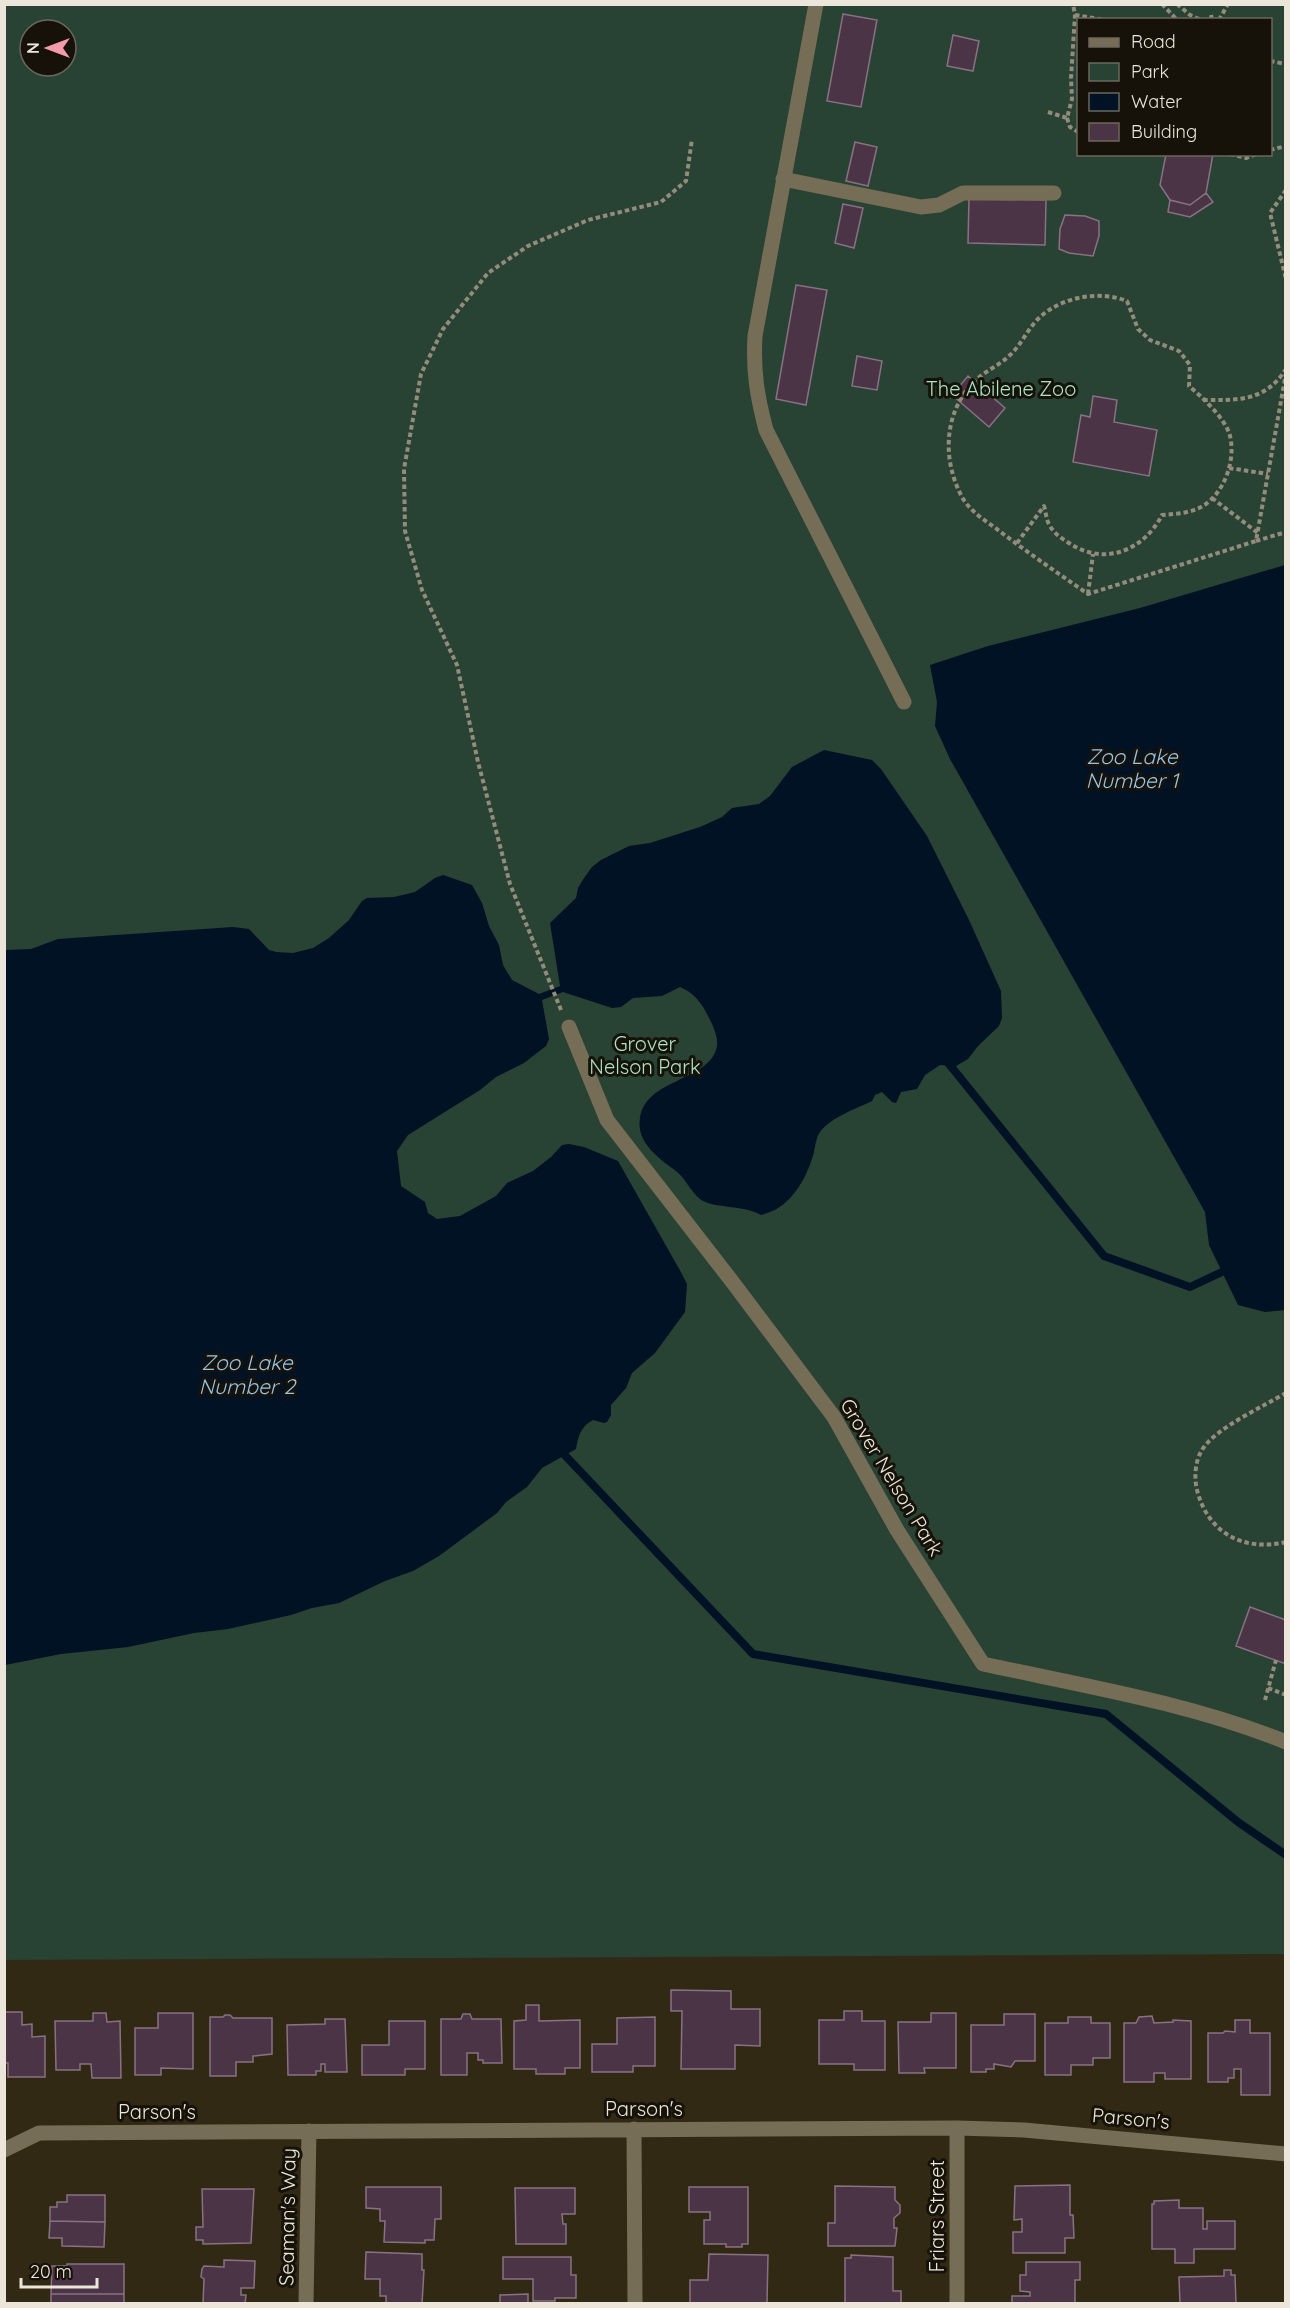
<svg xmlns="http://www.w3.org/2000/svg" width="1290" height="2308" font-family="Quicksand,sans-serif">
  <rect width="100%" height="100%" fill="#312914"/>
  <path fill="#284234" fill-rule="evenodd" d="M 4,5 L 1285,5 L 1285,1954 L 5,1960 ZM 1078,20 L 1270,20 L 1270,154 L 1078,154 ZM 30,30 L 66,30 L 66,66 L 30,66 Z"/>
  <path fill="#001223" d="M 1285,565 L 1286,1310 L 1265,1312 L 1238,1305 L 1209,1245 L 1205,1212 L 950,759 L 935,726 L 937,702 L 930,665 L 988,646 L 1140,608 Z
    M 824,750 L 872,760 L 881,769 L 927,836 L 969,920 L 1001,991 L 1002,1018 L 999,1026 L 978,1046 L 968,1059 L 956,1066 L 940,1065 L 925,1075 L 917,1089 L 901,1092 L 896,1103 L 892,1102 L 882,1092 L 875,1095 L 872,1101 C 856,1109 831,1117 820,1132 C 815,1139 815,1151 812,1159 C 803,1185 788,1209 761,1215 C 741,1204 713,1209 700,1199 C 691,1192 686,1179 676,1171 C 659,1158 636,1143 640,1118 C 646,1079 705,1082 716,1050 C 720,1040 713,1025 708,1016 C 702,1003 693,992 680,987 L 662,996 L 633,998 L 621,1007 L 612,1008 L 563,992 L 542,1000 L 549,1039 L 546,1046 L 524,1063 L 496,1077 L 480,1090 L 408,1135 L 397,1151 L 401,1186 L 425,1202 L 428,1213 L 437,1219 L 460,1216 L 496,1196 L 507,1183 L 533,1171 L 551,1157 L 562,1145 L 569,1144 L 584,1147 L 618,1161 L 682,1274 L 687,1284 L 685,1312 L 655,1353 L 632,1373 L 626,1388 L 611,1405 L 611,1415 L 607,1422 L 604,1423 L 593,1420 C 581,1426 578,1436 576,1449 L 542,1468 L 527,1487 L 506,1502 L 497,1513 L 439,1556 L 413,1571 L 385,1581 L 339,1603 L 312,1608 L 291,1615 L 228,1629 L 194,1633 L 128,1647 L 61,1654 L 5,1665 L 5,950 L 31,949 L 58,939 L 233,927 L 249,929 L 269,950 L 276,952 L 293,953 L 313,948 L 329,938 L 349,920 L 362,901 L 367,898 L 394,897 L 415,892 L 435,878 L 443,875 L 472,885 L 482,903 L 489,926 L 499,945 L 503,965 L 512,980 L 539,994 L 560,986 L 550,923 L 576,898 L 578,888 L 584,878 L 592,867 L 601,860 L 629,846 L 650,843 L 700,827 L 722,817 L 732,808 L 759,804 L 770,796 L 792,767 Z"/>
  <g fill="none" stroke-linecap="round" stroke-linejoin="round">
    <path stroke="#001223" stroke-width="8" d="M 945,1059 L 1104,1256 L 1190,1287 L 1222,1272 L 1227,1266
      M 559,1449 L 753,1654 L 1106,1714 L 1238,1822 L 1286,1855"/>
  </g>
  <path fill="#4c3447" stroke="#877282" stroke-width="1.5" d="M 843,14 L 877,20 L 861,107 L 827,101 Z
    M 953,35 L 979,41 L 973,71 L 947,66 Z
    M 855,142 L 877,147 L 868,186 L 846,181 Z
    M 1166,154 L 1213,154 L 1206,193 L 1190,205 L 1170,200 L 1160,185 Z
    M 1206,193 L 1213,202 L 1190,217 L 1168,212 L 1170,200 L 1190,205 Z
    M 969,199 L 1046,200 L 1045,245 L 968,243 Z
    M 843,204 L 863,208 L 854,248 L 835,243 Z
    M 1065,215 L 1085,216 L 1099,221 L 1099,236 L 1093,256 L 1069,253 L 1059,249 L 1060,229 Z
    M 796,285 L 827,290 L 806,405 L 776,399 Z
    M 857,356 L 882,361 L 877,390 L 852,386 Z
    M 968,376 L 1005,408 L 989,427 L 952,395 Z
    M 1093,396 L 1117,400 L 1114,422 L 1157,430 L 1149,476 L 1073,462 L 1081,415 L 1090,417 Z
    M 1250,1607 L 1286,1620 L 1286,1664 L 1236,1646 Z
    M 671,1990 L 731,1991 L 731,2009 L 760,2009 L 760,2046 L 735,2045 L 735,2069 L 681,2069 L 682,2011 L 671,2011 Z
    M 526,2005 L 539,2005 L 539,2021 L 580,2020 L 580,2068 L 565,2068 L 565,2074 L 536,2074 L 536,2069 L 514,2069 L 514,2021 L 526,2020 Z
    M 844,2011 L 862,2011 L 862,2021 L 885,2021 L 885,2070 L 854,2070 L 854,2064 L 819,2064 L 819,2020 L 844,2020 Z
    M 4,2012 L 22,2012 L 22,2025 L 32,2024 L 32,2037 L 45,2036 L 45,2077 L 8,2077 L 8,2063 L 4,2063 Z
    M 93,2013 L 106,2013 L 107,2022 L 120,2021 L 121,2078 L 92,2078 L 91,2064 L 80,2064 L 80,2070 L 56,2070 L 55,2021 L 93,2021 Z
    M 158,2013 L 193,2013 L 193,2069 L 161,2068 L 161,2075 L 135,2075 L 135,2028 L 158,2028 Z
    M 931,2013 L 956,2013 L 956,2068 L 924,2068 L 925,2073 L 899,2073 L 898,2022 L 931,2022 Z
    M 463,2014 L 470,2014 L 472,2019 L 501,2019 L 502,2063 L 483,2063 L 483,2060 L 478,2060 L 478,2053 L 467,2053 L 467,2075 L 441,2075 L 441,2019 L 461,2019 Z
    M 1004,2014 L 1035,2014 L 1035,2061 L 1015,2061 L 1011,2067 L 994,2064 L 994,2069 L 986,2069 L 986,2072 L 971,2072 L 971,2025 L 1004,2025 Z
    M 225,2015 L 230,2015 L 233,2018 L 272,2018 L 272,2054 L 253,2056 L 253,2062 L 236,2062 L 236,2076 L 210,2076 L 210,2017 L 223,2017 Z
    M 1152,2016 L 1154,2023 L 1173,2022 L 1173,2020 L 1191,2021 L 1191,2079 L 1165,2079 L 1165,2073 L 1154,2073 L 1154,2082 L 1124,2082 L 1124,2023 L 1136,2023 L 1139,2017 Z
    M 655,2017 L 655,2066 L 633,2066 L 633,2072 L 592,2072 L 592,2044 L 617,2044 L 617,2018 Z
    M 1068,2017 L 1091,2017 L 1091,2023 L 1110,2023 L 1110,2058 L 1093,2058 L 1093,2065 L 1071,2065 L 1071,2075 L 1045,2075 L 1045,2023 L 1068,2023 Z
    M 325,2019 L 345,2019 L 347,2072 L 325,2072 L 325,2064 L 321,2064 L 321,2071 L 316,2071 L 316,2075 L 288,2075 L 287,2025 L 325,2024 Z
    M 1235,2020 L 1250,2020 L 1250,2033 L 1270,2033 L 1270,2095 L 1241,2095 L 1241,2069 L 1234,2069 L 1234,2078 L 1228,2078 L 1228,2082 L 1208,2082 L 1208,2033 L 1223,2033 L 1225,2031 L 1235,2032 Z
    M 389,2021 L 425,2021 L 425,2069 L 405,2069 L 405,2075 L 362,2075 L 362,2045 L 389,2045 Z
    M 1070,2185 L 1070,2215 L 1073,2215 L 1074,2238 L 1065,2238 L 1065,2253 L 1013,2253 L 1013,2232 L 1022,2232 L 1022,2219 L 1014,2220 L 1015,2186 Z
    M 835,2186 L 895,2187 L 895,2200 L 900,2205 L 900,2213 L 894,2218 L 894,2228 L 897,2228 L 895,2246 L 828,2246 L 828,2223 L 835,2223 Z
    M 366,2187 L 441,2187 L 441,2219 L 435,2219 L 434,2240 L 425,2240 L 425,2243 L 384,2242 L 385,2221 L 380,2221 L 380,2209 L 366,2208 Z
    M 689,2187 L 748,2187 L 748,2244 L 742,2244 L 742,2247 L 726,2247 L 726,2244 L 704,2244 L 704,2220 L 710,2220 L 710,2212 L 689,2212 Z
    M 515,2188 L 575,2188 L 575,2214 L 562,2214 L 563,2224 L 566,2224 L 566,2244 L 516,2244 Z
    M 202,2189 L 254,2189 L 251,2243 L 203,2244 L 203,2240 L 196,2240 L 196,2227 L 203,2227 Z
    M 67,2195 L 105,2195 L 105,2222 L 50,2221 L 50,2207 L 57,2207 L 57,2202 L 67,2202 Z
    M 1179,2200 L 1179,2208 L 1203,2208 L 1203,2229 L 1207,2229 L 1207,2221 L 1235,2221 L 1235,2249 L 1194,2249 L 1194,2263 L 1175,2263 L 1175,2249 L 1152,2249 L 1152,2204 L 1154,2204 L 1154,2201 Z
    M 50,2221 L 105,2222 L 104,2247 L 62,2246 L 62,2238 L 49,2238 Z
    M 366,2252 L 422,2254 L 422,2270 L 424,2270 L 422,2304 L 386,2304 L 386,2296 L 380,2296 L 380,2279 L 365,2279 Z
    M 709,2254 L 768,2255 L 767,2304 L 690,2304 L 690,2280 L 708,2280 Z
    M 851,2255 L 893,2257 L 893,2291 L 901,2291 L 901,2304 L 845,2304 L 845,2258 L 851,2258 Z
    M 503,2257 L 571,2257 L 571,2275 L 576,2275 L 576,2298 L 555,2298 L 555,2301 L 533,2301 L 533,2279 L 503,2279 Z
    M 224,2260 L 255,2261 L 254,2288 L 241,2288 L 241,2295 L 246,2295 L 245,2304 L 203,2304 L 204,2279 L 201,2277 L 202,2269 L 204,2266 L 224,2267 Z
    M 1026,2262 L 1080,2262 L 1080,2280 L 1075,2280 L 1075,2304 L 1012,2304 L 1012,2296 L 1030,2296 L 1030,2292 L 1020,2291 L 1020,2275 L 1026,2275 Z
    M 67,2264 L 124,2264 L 124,2294 L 51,2294 L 52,2266 L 67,2266 Z
    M 1224,2270 L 1231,2270 L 1231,2275 L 1235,2275 L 1236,2304 L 1180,2304 L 1179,2277 L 1224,2276 Z
    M 51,2294 L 124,2294 L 124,2304 L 51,2304 Z
    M 528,2294 L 528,2304 L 500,2304 L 500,2295 Z"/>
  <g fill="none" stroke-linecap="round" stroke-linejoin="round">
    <path stroke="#938c7c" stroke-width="4" stroke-dasharray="4.5 3" stroke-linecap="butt" d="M 1162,4 L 1177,20
      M 1177,4 L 1190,15 L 1201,20
      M 1075,15 L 1105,20
      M 1211,15 L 1212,20
      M 1219,20 L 1228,4
      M 1270,61 L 1286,64
      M 1048,112 L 1067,118 L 1072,99 L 1071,78 L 1075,15 L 1073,4
      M 1067,118 L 1070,127 L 1078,132
      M 1270,150 L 1286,146
      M 1230,154 L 1246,158 L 1257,154
      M 1286,190 L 1270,213 L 1286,279
      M 1203,400 C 1238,400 1265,402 1286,369
      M 1229,468 L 1268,474
      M 1212,498 L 1258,533
      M 1256,541 L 1286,532
      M 1017,543 L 1044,506 C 1046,512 1046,519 1049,524 C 1053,533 1061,538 1069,543 C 1105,567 1144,550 1162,515 C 1176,514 1191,513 1203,506 C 1224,493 1236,461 1230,436 C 1226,419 1202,397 1189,386 L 1190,365 L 1179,351 L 1150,340 L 1138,329 L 1127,301 C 1099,290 1060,297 1038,319 C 1027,330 1021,345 1010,355 C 1000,365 987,370 977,379 C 944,409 941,458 962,497 C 971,513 988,522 1002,533 C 1030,554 1059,574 1088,594 L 1256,541 L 1286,373
      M 1088,594 L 1093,554
      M 561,1010 L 510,884 L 478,762 L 457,665 L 422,590 L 405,531 L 404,469 L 421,374 L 443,329 L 488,273 L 528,246 L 588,220 L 661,202 L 686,181 L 692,139
      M 1286,1393 C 1264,1406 1214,1429 1202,1450 C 1195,1461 1194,1478 1197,1490 C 1208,1533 1243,1552 1286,1542
      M 1268,1688 L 1286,1695
      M 1265,1700 L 1276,1660"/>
    <path stroke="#766d56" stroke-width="15" d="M 816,4 L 755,336 C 753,371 757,396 766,430 L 904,702
      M 783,179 L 921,207 L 939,205 L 963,193 L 1054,193
      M 569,1027 L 607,1120 L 734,1284 L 834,1417 L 897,1530 L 983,1664 C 1085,1686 1189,1703 1286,1742
      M 957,2128 L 957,2304
      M 634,2129 L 635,2304
      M 4,2150 L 39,2133 L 957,2128 L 1024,2130 L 1286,2154
      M 306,2304 L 309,2131"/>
  </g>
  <g text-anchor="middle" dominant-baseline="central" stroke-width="6" stroke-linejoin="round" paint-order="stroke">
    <g font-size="20" fill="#a9e5c4" stroke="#161209">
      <text x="1001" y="388">The Abilene Zoo</text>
      <text x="645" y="1043">Grover<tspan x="645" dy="23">Nelson Park</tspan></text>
    </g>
    <g font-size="20" fill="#ebe6d9" stroke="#161209">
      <text transform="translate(892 1477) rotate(59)">Grover Nelson Park</text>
      <text x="644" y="2108">Parson's</text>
      <text x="157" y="2111">Parson's</text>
      <text transform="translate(1131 2118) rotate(5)">Parson's</text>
      <text transform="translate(936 2216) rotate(-90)">Friars Street</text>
      <text transform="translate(287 2217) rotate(-89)">Seaman's Way</text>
    </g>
    <g font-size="21" font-style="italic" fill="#92c5eb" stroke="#161209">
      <text x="1132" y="756">Zoo Lake<tspan x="1132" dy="24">Number 1</tspan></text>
      <text x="247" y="1362">Zoo Lake<tspan x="247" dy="24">Number 2</tspan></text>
    </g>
  </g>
  <rect width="1290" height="2308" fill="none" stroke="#ebe6d9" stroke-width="12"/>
  <rect x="1077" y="18" width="195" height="138" fill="#161209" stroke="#6b675c" stroke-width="1.5"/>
  <rect x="1089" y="38" width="30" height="9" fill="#766d56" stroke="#6b675c" stroke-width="1.5"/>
  <text x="1131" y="48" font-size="18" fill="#ebe6d9">Road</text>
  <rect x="1089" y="63" width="30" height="18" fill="#284234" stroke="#6b675c" stroke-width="1.5"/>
  <text x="1131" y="78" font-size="18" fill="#ebe6d9">Park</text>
  <rect x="1089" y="93" width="30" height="18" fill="#001223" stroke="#6b675c" stroke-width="1.5"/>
  <text x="1131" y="108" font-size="18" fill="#ebe6d9">Water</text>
  <rect x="1089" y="123" width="30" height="18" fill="#4c3447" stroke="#6b675c" stroke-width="1.5"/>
  <text x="1131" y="138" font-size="18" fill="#ebe6d9">Building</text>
  <g transform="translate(48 48) rotate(270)"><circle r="28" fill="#161209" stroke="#6b675c" stroke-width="1.5"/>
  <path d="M0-4.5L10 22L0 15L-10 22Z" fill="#f39aab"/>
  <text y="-9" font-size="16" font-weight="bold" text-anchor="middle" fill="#ebe6d9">N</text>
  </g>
  <path d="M21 2278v9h76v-9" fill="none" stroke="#ebe6d9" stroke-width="3"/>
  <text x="30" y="2278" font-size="18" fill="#ebe6d9" stroke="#161209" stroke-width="4.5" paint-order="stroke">20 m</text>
</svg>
